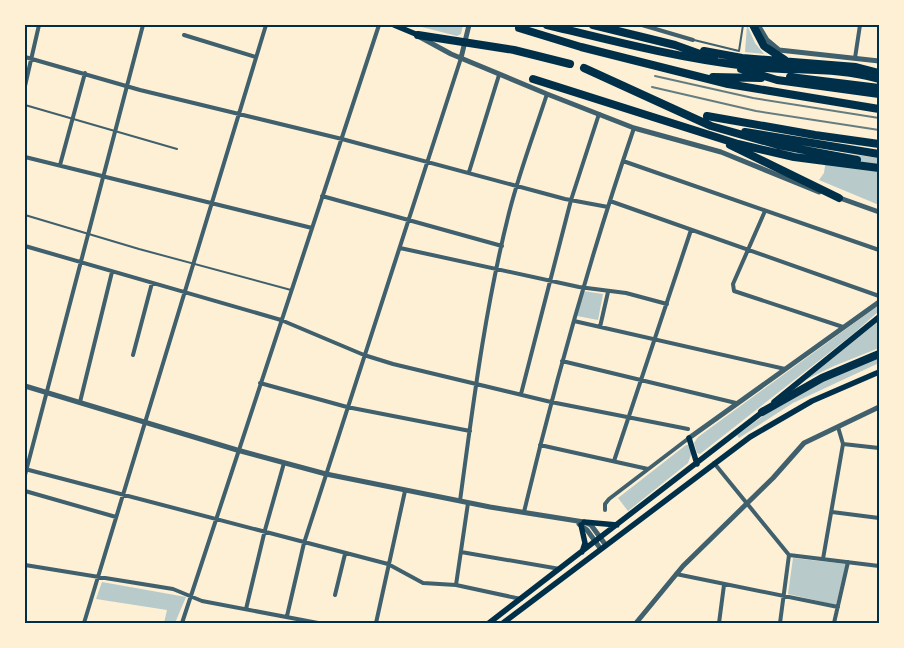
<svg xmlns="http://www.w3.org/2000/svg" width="904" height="648" font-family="Commissioner,sans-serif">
  <rect width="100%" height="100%" fill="#fdf0d5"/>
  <path fill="#b9caca" d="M 414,25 L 463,25 L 461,34 L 457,36 Z
    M 747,25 L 755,43 L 764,54 L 745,52 Z
    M 827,151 L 879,158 L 879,205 L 819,180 L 824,173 Z
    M 583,291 L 603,294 L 598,320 L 577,316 Z
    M 879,305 L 879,311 L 853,334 L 700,454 L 697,453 L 694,443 L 698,437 Z
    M 879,321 L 879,348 L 834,366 L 801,382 Z
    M 879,355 L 879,363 L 793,403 L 739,438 L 737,435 L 793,394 Z
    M 686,445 L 689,445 L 692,452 L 688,463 L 628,511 L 618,498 Z
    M 793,558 L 846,564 L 836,605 L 788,594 Z
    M 102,582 L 186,597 L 175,623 L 164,623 L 167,610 L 96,599 Z"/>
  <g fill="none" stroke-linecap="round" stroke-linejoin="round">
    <path stroke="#3f606c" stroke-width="2" d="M 694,40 L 739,51 L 743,25
      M 25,105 L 177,149
      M 25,215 L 139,249 L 291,290"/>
    <path stroke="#3f606c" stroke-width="4" d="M 642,25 L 693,40
      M 184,35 L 256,57
      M 25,57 L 140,90 L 342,139 L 565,199 L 608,207
      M 855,58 L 860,25
      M 25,86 L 39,25
      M 25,157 L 312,228
      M 623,161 L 879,250
      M 60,165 L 85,73
      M 469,172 L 499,75
      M 322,196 L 502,246
      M 610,201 L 879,296
      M 765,211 L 733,284 L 734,291 L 843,327
      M 25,246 L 281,320 L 364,355 L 393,364 L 551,402 L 688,429
      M 400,248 L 579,287 L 626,293 L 667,304
      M 574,321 L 785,369
      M 600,327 L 608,292
      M 133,355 L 152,283
      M 562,361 L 736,403
      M 260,383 L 347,407 L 470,431
      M 521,394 L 571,200 L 599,114
      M 80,402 L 112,272
      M 838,427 L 843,444 L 879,448
      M 540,445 L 648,469
      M 614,461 L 691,230
      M 714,463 L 789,555
      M 25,469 L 388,564 L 423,583 L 456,585 L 521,599
      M 25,475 L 143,25
      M 25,491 L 116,517
      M 460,501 C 473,405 485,308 509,213 C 519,173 534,134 547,94
      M 605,510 L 605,504 L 609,499 L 689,438
      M 524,512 C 555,382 591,254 634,128
      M 832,512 L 879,518
      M 461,552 L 560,569
      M 789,555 L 879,566
      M 823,559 L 843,444
      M 25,565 L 173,589 L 202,601 L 318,623
      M 676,574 L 838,607
      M 456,585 L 468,503
      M 335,595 L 345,554
      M 246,609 L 265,530 L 284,463
      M 287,616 L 304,543 L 461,58
      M 84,623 L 266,25
      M 182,623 L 379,25
      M 376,623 L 405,491
      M 719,623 L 724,585
      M 780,623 L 789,555
      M 834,623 L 848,562
      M 879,623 L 879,621"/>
    <path stroke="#3f606c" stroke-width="5" d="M 758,25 L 767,40 L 779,50 L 879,61
      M 418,36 L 451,54 L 547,94 L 634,128 L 721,152 L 819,192
      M 461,58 L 469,25
      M 837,197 L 879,212
      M 25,386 L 237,450 L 326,474 L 490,507 L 584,522 L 591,525 L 605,544
      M 689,438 L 879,302
      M 579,524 L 587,530 L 600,548
      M 636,623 L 683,566 L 773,478 L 804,443 L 879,407"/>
    <path stroke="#003049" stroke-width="5.5" d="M 394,25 L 418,35
      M 774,402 L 879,317
      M 689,438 L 697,464
      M 584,522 L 617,525
      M 581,525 L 585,543 L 582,552
      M 489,623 L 765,410
      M 503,623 L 750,437 L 812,401 L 879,372"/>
    <path stroke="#003049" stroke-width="8" d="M 547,25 C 613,41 678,58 746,66 C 790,72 836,66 879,79
      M 593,25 L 675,45 L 714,59
      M 753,25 L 764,46 L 785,60
      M 519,28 L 581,47 L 728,84 L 879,109
      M 418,35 L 514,50 L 570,64
      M 704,51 L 742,58 L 856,67 L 879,73
      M 584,68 L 711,126 L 778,145 L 857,160
      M 741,69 L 777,80 L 879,94
      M 713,77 L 761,78
      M 790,77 L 879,88
      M 533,79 L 738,144 L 794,157 L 879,168
      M 707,116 L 815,135 L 879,144
      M 745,132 L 879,154
      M 730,145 L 839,198
      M 762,412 L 822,378 L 879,354"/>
    <path stroke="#657d81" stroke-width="2" d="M 655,76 L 753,98 L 879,118
      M 652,87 L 756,111 L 879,130"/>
  </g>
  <rect width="904" height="648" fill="none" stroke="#fdf0d5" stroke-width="52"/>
  <rect x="26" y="26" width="852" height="596" fill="none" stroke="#003049" stroke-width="2"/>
</svg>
